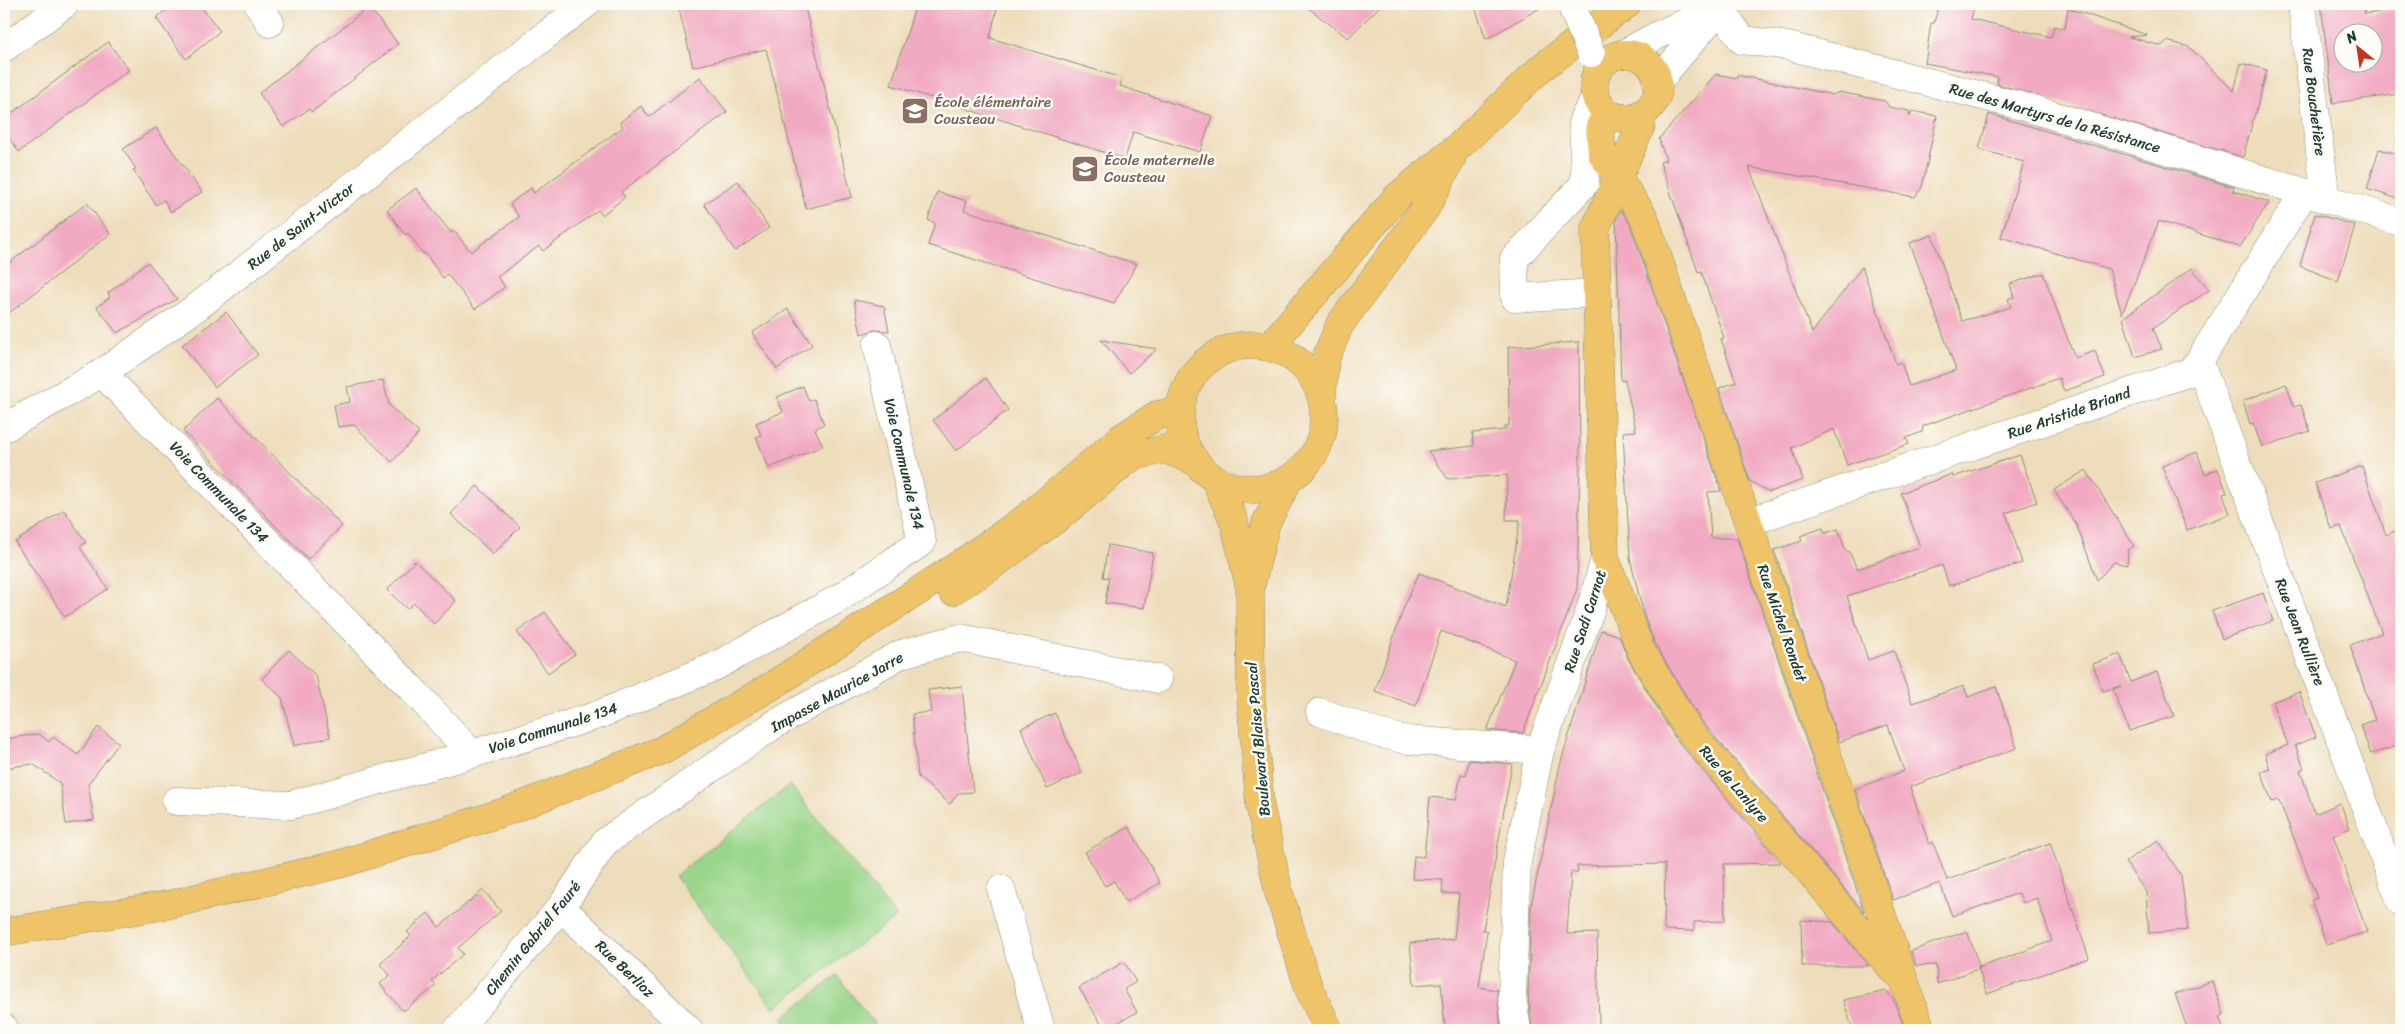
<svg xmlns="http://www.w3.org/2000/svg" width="2405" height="1034" font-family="Sriracha,sans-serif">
  <rect width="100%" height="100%" fill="#fdfcf7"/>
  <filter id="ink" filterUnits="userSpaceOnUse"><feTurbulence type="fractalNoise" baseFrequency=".02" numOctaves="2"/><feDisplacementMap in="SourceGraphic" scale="10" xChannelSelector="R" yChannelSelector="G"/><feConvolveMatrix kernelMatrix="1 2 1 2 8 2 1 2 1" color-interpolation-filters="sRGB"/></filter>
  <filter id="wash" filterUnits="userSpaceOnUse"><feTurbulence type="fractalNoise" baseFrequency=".0096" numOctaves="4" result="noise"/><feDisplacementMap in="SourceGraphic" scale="20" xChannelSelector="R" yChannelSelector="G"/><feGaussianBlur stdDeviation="1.12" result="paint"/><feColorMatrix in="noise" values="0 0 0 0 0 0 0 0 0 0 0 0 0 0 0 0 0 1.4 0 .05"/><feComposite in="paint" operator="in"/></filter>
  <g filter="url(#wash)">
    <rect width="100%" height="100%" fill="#edb"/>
    <path fill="#9ad68a" stroke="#5c8a5f" d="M 790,785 L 896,917 L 774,1008 L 675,876 Z
      M 837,976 L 879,1030 L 792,1030 L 782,1018 Z"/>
    <g id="blocks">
      <path fill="#f1aac2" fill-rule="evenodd" d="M 174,4 L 199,4 L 220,31 L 186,59 L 156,18 Z
        M 678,4 L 804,4 L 852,197 L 806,209 L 766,49 L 693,67 Z
        M 916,4 L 998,4 L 990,38 L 1122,78 L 1120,86 L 1212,116 L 1200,152 L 1133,132 L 1125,159 L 891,85 Z
        M 1303,4 L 1382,4 L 1348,38 Z
        M 1474,4 L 1547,4 L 1486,39 Z
        M 1939,4 L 1975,4 L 1971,19 L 2051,37 L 2054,26 L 2065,29 L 2068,8 L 2147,35 L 2129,37 L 2161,46 L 2167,41 L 2189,47 L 2234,91 L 2241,63 L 2267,70 L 2256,111 L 2257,113 L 2255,113 L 2243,157 L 1997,84 L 1998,77 L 1925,63 L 1931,23 L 1934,23 Z
        M 2321,4 L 2364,4 L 2365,14 L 2397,9 L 2401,38 L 2401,94 L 2333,103 ZM 2342,32 L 2372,32 L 2372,62 L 2342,62 Z
        M 369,7 L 398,44 L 312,112 L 309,109 L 283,127 L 259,93 Z
        M 108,42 L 129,70 L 19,152 L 4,131 L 4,119 Z
        M 1716,74 L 1737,78 L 1737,75 L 1833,95 L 1839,92 L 1885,101 L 1889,107 L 1909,111 L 1910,117 L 1912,111 L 1937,116 L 1922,187 L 1915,197 L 1749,167 L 1812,333 L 1862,267 L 1896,364 L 1901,362 L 1909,386 L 1956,370 L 1910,243 L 1932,235 L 1962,321 L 2011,307 L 2008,299 L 2014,297 L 2010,284 L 2043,273 L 2075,358 L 2095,351 L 2105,377 L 2064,391 L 2059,378 L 1923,426 L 1922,432 L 1906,438 L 1909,444 L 1847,465 L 1834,429 L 1792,448 L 1803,480 L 1769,492 L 1750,481 L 1719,388 L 1736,382 L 1721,339 L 1724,338 L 1701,271 L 1698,272 L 1660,162 L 1666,160 L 1659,139 Z
        M 700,77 L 727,112 L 621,192 L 625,197 L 602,215 L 598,210 L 543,251 L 539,246 L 497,277 L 505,287 L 475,309 L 447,274 L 443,278 L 425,253 L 423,254 L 408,233 L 405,235 L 387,210 L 416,188 L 451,233 L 454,231 L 471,252 L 519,217 L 510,204 L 520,196 L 531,188 L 534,193 L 623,127 L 620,122 L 641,106 L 649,117 Z
        M 1989,114 L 2234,187 L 2233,191 L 2269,202 L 2240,247 L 2159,221 L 2122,314 L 2109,269 L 2001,237 L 2024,162 L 1979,149 Z
        M 156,128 L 202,192 L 171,212 L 164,200 L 156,205 L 133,170 L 136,169 L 123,149 Z
        M 2379,149 L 2401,155 L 2401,200 L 2367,189 Z
        M 738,181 L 769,228 L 735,251 L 704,204 Z
        M 937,192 L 967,201 L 964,210 L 1137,264 L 1114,303 L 928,245 L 935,223 L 928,220 Z
        M 87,203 L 110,234 L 4,317 L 4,267 Z
        M 1621,210 L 1630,224 L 1721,491 L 1708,492 L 1711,538 L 1737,538 L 1864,912 L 1700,719 L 1655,644 L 1644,616 L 1630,558 L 1623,432 L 1636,431 L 1625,380 L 1621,381 L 1616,220 Z
        M 2315,214 L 2355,225 L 2338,281 L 2300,266 Z
        M 148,262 L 177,299 L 117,333 L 97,307 L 110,297 L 108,293 Z
        M 2192,268 L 2209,290 L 2153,328 L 2162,349 L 2135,357 L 2123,318 Z
        M 854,300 L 884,306 L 889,331 L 874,330 L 861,334 Z
        M 788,309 L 812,345 L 777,369 L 752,333 Z
        M 226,312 L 258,355 L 215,387 L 182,345 Z
        M 1101,340 L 1157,349 L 1129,373 Z
        M 1579,342 L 1580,463 L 1577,589 L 1523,733 L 1487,730 L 1515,660 L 1441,631 L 1416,706 L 1375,691 L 1404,607 L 1419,573 L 1506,607 L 1520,520 L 1506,520 L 1507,475 L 1448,479 L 1428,451 L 1474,446 L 1472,433 L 1505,430 L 1505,426 L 1509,426 L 1508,347 Z
        M 986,378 L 1008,410 L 956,451 L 933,420 Z
        M 383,380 L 389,405 L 419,433 L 392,462 L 354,425 L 338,427 L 334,405 L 350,402 L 347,387 Z
        M 2286,384 L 2294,407 L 2301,405 L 2310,431 L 2262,447 L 2253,423 L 2250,424 L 2243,401 Z
        M 803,386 L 809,401 L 814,399 L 824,424 L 815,429 L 823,446 L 769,468 L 756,437 L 761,435 L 756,423 L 783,412 L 777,397 Z
        M 217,398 L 342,526 L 308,559 L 183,431 Z
        M 2197,452 L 2205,474 L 2218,469 L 2227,493 L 2223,494 L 2230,514 L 2187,530 L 2162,466 Z
        M 2020,455 L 2037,502 L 2006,513 L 2022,563 L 1949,586 L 1942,565 L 1847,596 L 1868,660 L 1894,651 L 1912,703 L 1964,686 L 1968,697 L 1996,687 L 2017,748 L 1910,787 L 1929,844 L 1933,842 L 1947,880 L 2050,843 L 2089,958 L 1987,994 L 1978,968 L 2052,941 L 2037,898 L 2023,903 L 2019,893 L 1952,916 L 1940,883 L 1893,900 L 1855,789 L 1904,771 L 1888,725 L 1839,742 L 1774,550 L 1802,541 L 1800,536 L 1823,528 L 1825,533 L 1838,529 L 1846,552 L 1849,551 L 1857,569 L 1920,547 L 1901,493 L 1952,474 L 1953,477 Z
        M 2362,466 L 2386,535 L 2395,531 L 2401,547 L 2401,745 L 2371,754 L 2360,725 L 2375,720 L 2350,645 L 2382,633 L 2341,526 L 2331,529 L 2315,483 Z
        M 2086,470 L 2134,546 L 2128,550 L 2127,565 L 2114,562 L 2097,580 L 2077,526 L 2054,490 Z
        M 477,486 L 520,527 L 493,554 L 451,514 Z
        M 64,510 L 86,542 L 80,547 L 108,589 L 65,617 L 15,542 Z
        M 1108,545 L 1153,553 L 1144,608 L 1105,603 L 1109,578 L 1103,577 Z
        M 415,561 L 456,601 L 434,624 L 414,603 L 407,609 L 387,590 Z
        M 2263,593 L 2273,621 L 2222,639 L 2212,611 Z
        M 545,612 L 575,654 L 548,673 L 517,632 Z
        M 1601,630 L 1619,636 L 1628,659 L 1675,738 L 1781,863 L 1724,864 L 1725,921 L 1694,922 L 1694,931 L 1664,930 L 1665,864 L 1577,866 L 1578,872 L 1571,872 L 1567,934 L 1597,933 L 1599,1030 L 1532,1030 L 1528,995 L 1531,906 L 1560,765 Z
        M 289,650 L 316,676 L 330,737 L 294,746 L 282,698 L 262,679 Z
        M 2120,654 L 2131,682 L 2157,672 L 2174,716 L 2129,731 L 2113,689 L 2121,686 L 2103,691 L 2093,664 Z
        M 962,686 L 973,792 L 958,793 L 950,804 L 918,777 L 912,714 L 931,712 L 928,690 Z
        M 2299,692 L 2316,737 L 2295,745 L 2304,768 L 2300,770 L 2315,814 L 2340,803 L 2350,828 L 2333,835 L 2367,932 L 2326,944 L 2311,900 L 2317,898 L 2279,800 L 2272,802 L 2261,772 L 2270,769 L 2265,754 L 2288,745 L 2272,702 Z
        M 1055,713 L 1082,773 L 1047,789 L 1021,728 Z
        M 98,727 L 119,743 L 88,784 L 94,820 L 66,824 L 60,783 L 33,764 L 4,768 L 4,739 L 39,734 L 49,742 L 53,737 L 78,755 Z
        M 1469,760 L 1512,764 L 1483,930 L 1487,931 L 1479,987 L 1497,990 L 1501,1030 L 1445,1030 L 1441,983 L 1414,985 L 1410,943 L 1454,939 L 1459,894 L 1442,893 L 1443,880 L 1412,879 L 1414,856 L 1424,857 L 1430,797 L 1456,800 L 1461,774 L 1466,775 Z
        M 1129,827 L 1160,883 L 1126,902 L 1114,881 L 1105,886 L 1085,852 Z
        M 2158,840 L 2181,875 L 2188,930 L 2149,933 L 2146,892 L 2125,862 Z
        M 483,890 L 501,911 L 458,948 L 463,954 L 432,981 L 436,986 L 403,1011 L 380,984 L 390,975 L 380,964 L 411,936 L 407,932 L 428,913 L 439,927 Z
        M 1801,920 L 1832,922 L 1869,966 L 1802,966 Z
        M 1967,931 L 1980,968 L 1937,984 L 1936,965 L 1916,966 L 1911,951 Z
        M 1124,962 L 1136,982 L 1124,989 L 1137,1012 L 1105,1030 L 1079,988 Z
        M 2212,981 L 2224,1015 L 2219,1017 L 2224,1030 L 2188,1030 L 2175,994 Z
        M 1887,991 L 1894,1001 L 1905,1030 L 1853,1030 L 1843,1000 Z"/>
    </g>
  </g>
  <g filter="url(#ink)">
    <use href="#blocks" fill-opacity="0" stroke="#868d78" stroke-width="1"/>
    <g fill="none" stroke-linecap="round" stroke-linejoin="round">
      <g stroke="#868d78" stroke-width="29">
        <path id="minor" d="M 258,4 L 270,23
          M 2302,4 L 2326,200
          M 1720,8 L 1742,40 L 1788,46 L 2029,108 L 2401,222
          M 4,48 L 65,4
          M 1623,54 L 1658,35 L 1728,4
          M 1657,82 L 1716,13
          M 1596,293 L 1515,298 L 1514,259 L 1585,183 L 1583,119 L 1596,98
          M 2199,361 L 2401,902
          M 102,373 L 411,688 L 472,754 L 598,715 L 716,666 L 841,597 L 922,542 L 877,345
          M 4,428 L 102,373 L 197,307 L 586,4
          M 1748,522 L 2190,372 L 2199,361 L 2304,193
          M 1320,712 L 1377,733 L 1407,740 L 1540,750
          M 176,801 L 291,805 L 472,754
          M 1001,889 L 1041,1030
          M 561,907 L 689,1030
          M 4,1028 L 5,1030
          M 457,1030 L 561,907 L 605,842 L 775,724 L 901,654 L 960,638 L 1158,679
          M 1517,1030 L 1512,996 L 1517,862 L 1540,750 L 1590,611 L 1605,558"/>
      </g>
      <g stroke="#868d78" stroke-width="29">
        <path id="major" d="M1594 86a32 32 0 1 1 64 0a32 32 0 1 1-64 0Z
          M 1608,113 L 1600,126 L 1602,154 L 1644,217 L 1921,1030
          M 1641,114 L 1641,126 L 1595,229 L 1605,558 L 1641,651 L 1687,728 L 1895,972
          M1180 417a72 72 0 1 1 144 0a72 72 0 1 1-144 0Z
          M 1269,347 L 1398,196 L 1458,147 L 1541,68 L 1627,4
          M 1322,396 L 1325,360 L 1340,324 L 1425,209 L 1452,158
          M 1215,479 L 1234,521 L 1250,588 L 1251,698 L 1260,806 L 1279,893 L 1309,989 L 1329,1030
          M 1251,584 L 1266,523 L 1289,479
          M 952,591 L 986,570 L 1059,517 L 1131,457 L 1165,449 L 1195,461
          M 4,932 L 167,905 L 340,864 L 507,811 L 662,750 L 773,685 L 960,564 L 1026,518 L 1121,438 L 1157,415 L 1180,411"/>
      </g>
      <use href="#minor" stroke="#fff" stroke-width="28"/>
      <use href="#major" stroke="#efc469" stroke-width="28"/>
      <g stroke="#868d78" stroke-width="29" stroke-linecap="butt">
        <path id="minor-bridge" d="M 1571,4 L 1591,53"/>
      </g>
      <use href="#minor-bridge" stroke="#fff" stroke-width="28"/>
    </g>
  </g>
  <defs>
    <g id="school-square" transform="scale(1.4375)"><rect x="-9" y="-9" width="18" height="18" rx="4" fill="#8d6e63" stroke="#fdfcf7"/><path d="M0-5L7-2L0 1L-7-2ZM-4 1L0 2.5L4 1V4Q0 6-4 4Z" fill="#fff"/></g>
  </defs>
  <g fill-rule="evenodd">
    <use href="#school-square" x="915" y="111"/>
    <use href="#school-square" x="1085" y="169"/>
  </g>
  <g text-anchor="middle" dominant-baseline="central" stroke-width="5" stroke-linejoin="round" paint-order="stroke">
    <g font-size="15" fill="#785e54" stroke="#fdfcf7" text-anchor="start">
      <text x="934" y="102">École élémentaire<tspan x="934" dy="17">Cousteau</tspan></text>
      <text x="1104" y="160">École maternelle<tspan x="1104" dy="17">Cousteau</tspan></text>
    </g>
    <g font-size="15" fill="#1f3d34" stroke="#fdfcf7">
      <text transform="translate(2314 102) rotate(83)">Rue Bouchetière</text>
      <text transform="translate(2055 118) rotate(16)">Rue des Martyrs de la Résistance</text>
      <text transform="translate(301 226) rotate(-38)">Rue de Saint-Victor</text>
      <text transform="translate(2069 413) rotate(-19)">Rue Aristide Briand</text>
      <text transform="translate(904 464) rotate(77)">Voie Communale 134</text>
      <text transform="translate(219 492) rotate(46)">Voie Communale 134</text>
      <text transform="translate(1585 621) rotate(-72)">Rue Sadi Carnot</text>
      <text transform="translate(1782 623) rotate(71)">Rue Michel Rondet</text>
      <text transform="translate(2300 632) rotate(69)">Rue Jean Rullière</text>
      <text transform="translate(837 692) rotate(-29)">Impasse Maurice Jarre</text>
      <text transform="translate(553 728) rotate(-18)">Voie Communale 134</text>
      <text transform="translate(1258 739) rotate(-95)">Boulevard Blaise Pascal</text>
      <text transform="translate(1734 784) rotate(49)">Rue de Lanlyre</text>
      <text transform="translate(533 938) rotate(-51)">Chemin Gabriel Fauré</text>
      <text transform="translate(625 969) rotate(44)">Rue Berlioz</text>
    </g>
  </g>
  <rect width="2405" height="1034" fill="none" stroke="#fdfcf7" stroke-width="20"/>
  <g transform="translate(2358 48) rotate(330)"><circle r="24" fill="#fdfcf7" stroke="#a4b0a9"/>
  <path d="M0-4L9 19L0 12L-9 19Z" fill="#c8321e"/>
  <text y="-8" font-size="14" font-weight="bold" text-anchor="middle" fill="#1f3d34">N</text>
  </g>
</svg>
